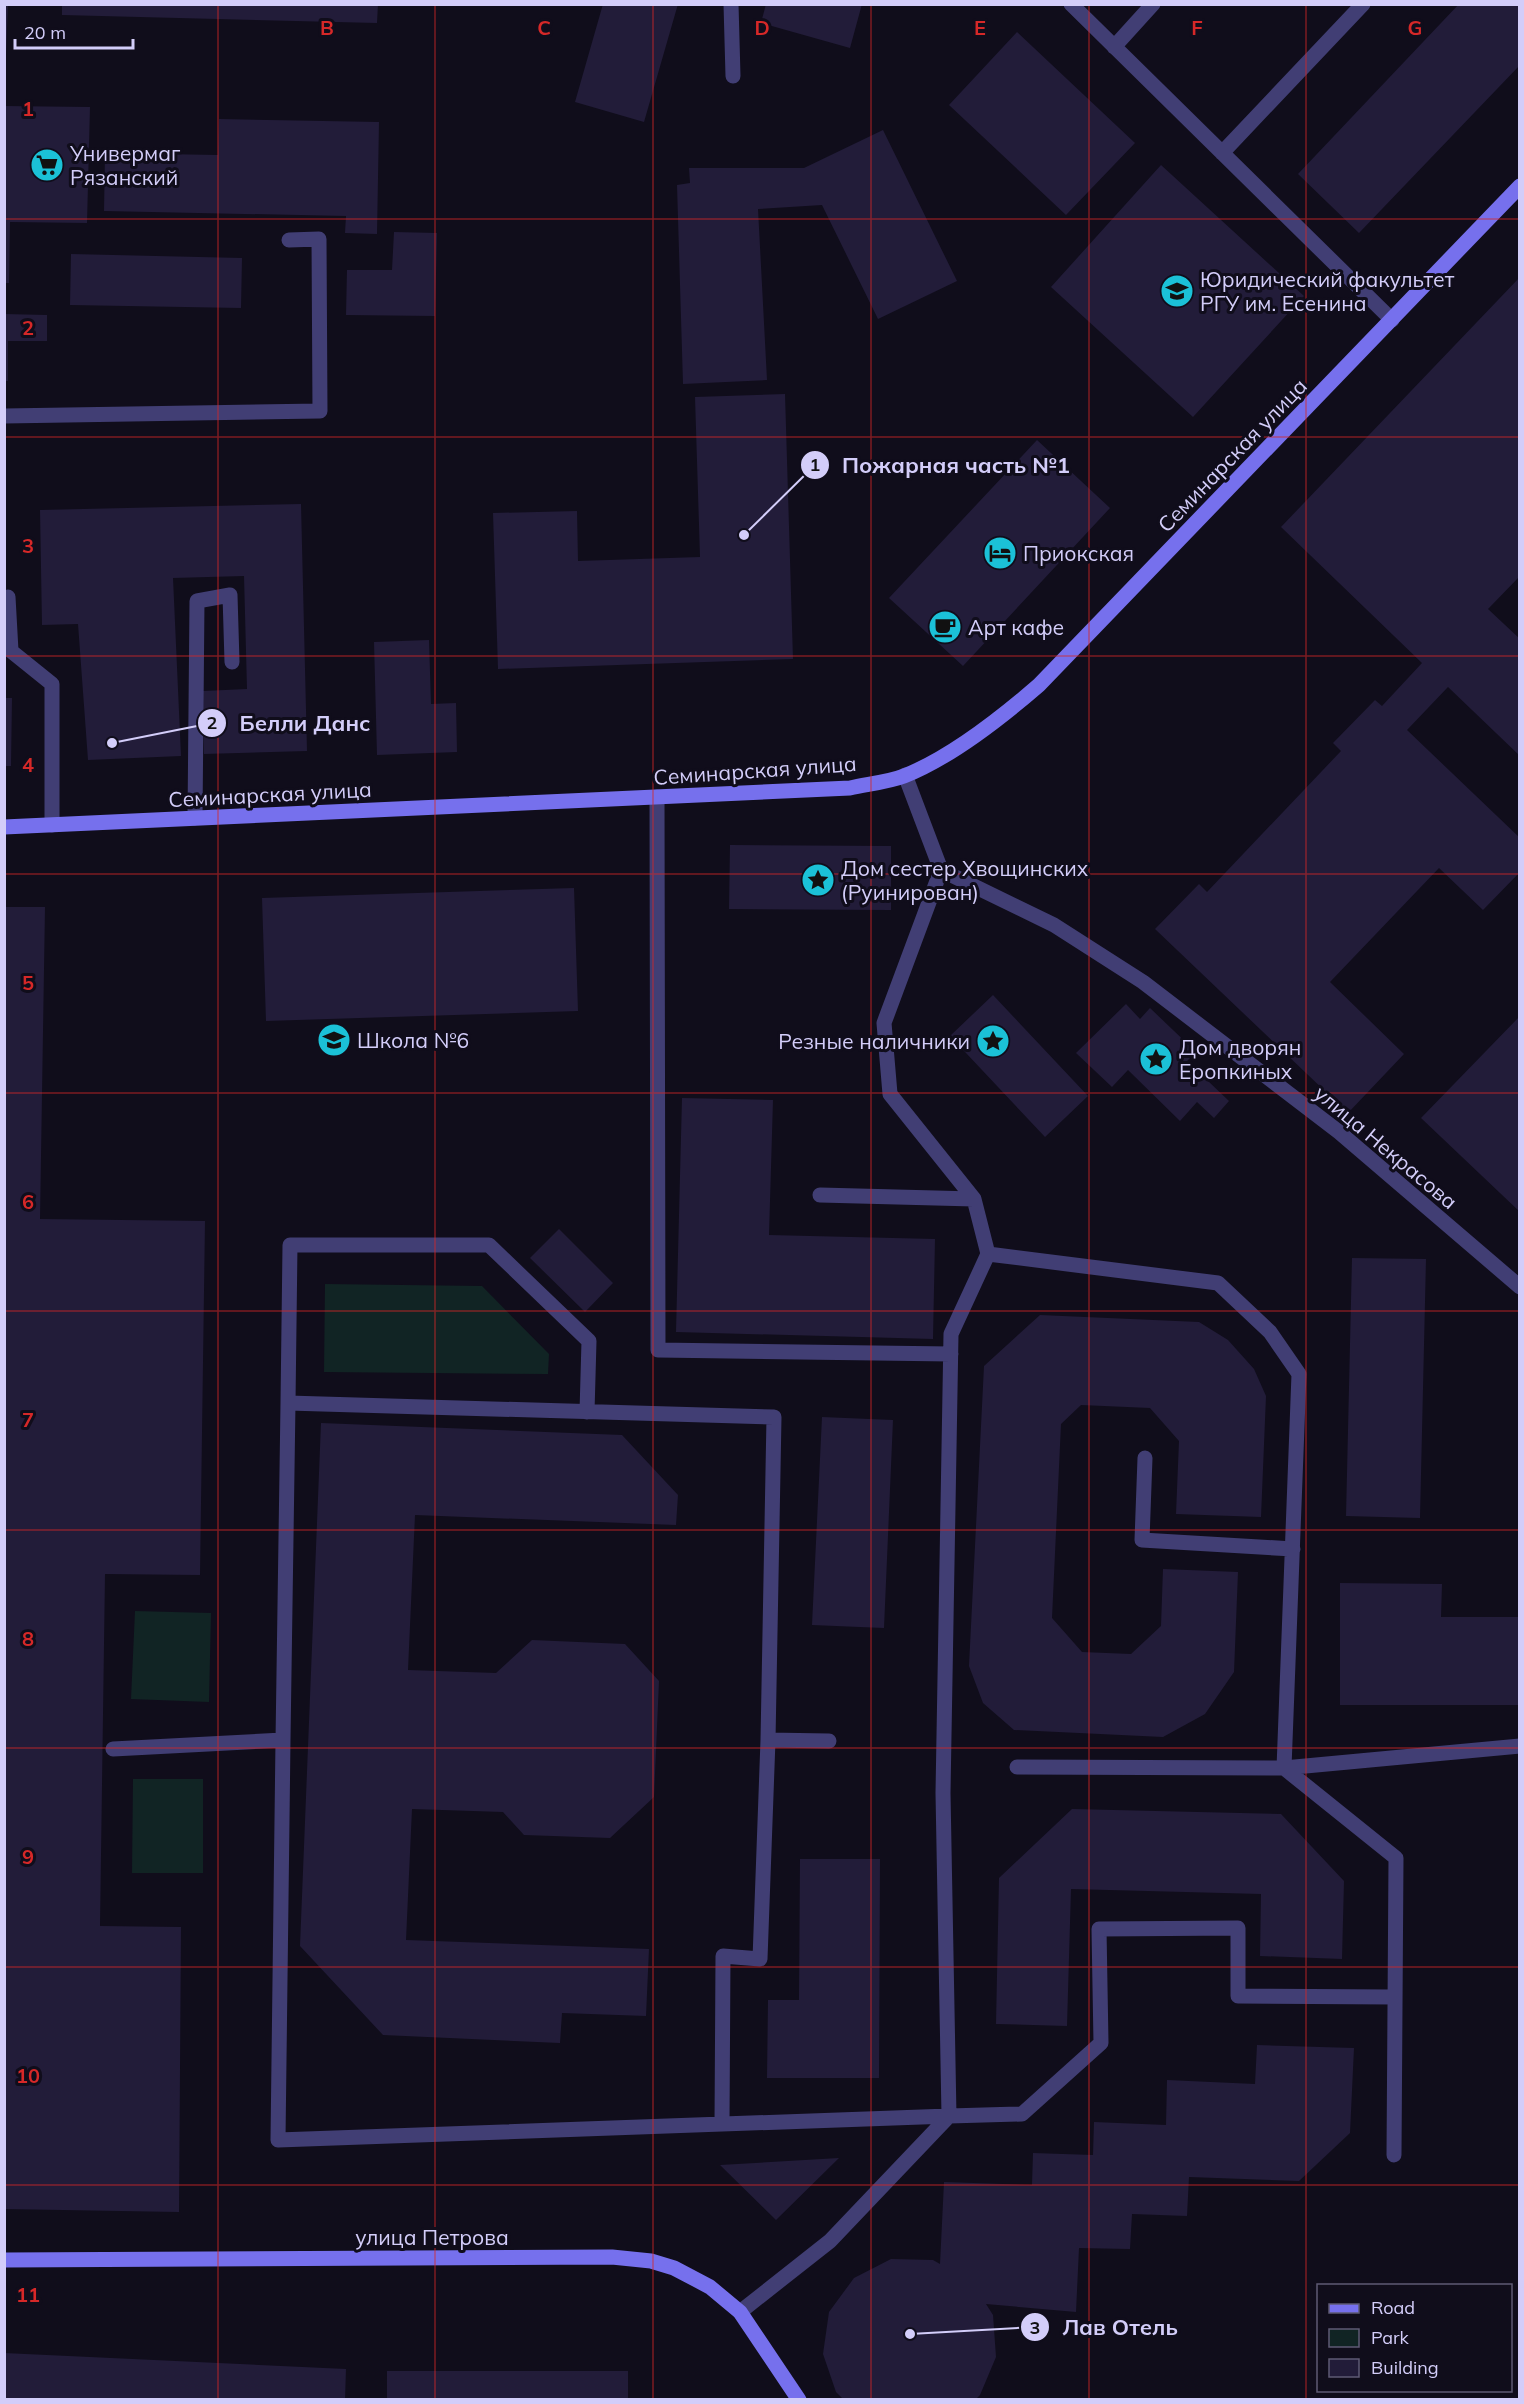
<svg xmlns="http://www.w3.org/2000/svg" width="1524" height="2404" font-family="Mulish,sans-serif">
  <rect width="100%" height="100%" fill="#100d1b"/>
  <path fill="#112424" d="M 325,1284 L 482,1286 L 549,1354 L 548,1374 L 324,1372 Z
    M 135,1611 L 211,1613 L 209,1702 L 131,1699 Z
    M 133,1779 L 203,1779 L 203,1873 L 132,1873 Z"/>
  <path fill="#221c39" d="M 4,4 L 8,4 L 6,55 L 4,55 Z
    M 62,4 L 378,4 L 377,23 L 62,15 Z
    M 603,4 L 678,4 L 644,122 L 575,102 Z
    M 766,4 L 862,4 L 850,48 L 761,23 Z
    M 1459,4 L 1520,4 L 1520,65 L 1359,233 L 1298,174 Z
    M 1017,32 L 1135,143 L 1066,215 L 949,105 Z
    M 4,106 L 90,107 L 87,223 L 10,222 L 9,283 L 4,283 Z
    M 219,119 L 379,122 L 377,234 L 345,233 L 346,216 L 104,211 L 105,153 L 218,155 Z
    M 883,130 L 957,281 L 878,319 L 822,205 L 758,209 L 767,380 L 683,384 L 677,185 L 690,183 L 689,168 L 804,168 Z
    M 1161,165 L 1304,296 L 1193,417 L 1051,287 Z
    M 394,232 L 437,233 L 435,316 L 346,315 L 347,270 L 392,270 Z
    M 71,254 L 242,258 L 241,308 L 70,305 Z
    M 1520,277 L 1520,576 L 1488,609 L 1520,639 L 1520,756 L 1448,687 L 1407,730 L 1520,838 L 1520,872 L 1483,910 L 1439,868 L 1330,982 L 1404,1054 L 1348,1113 L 1155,929 L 1199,884 L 1207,892 L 1341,751 L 1333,743 L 1375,700 L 1382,706 L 1422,663 L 1281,527 Z
    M 4,314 L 47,315 L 47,341 L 8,341 L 8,381 L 4,381 Z
    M 785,394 L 793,659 L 498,669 L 493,513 L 577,511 L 578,561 L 700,557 L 695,397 Z
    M 1037,440 L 1110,508 L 963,666 L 889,598 Z
    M 301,504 L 307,751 L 204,754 L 203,691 L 247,689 L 244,576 L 173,578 L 181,756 L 88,760 L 78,624 L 42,625 L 40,510 Z
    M 429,640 L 431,704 L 456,703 L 457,752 L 377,755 L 374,642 Z
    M 4,698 L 12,698 L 11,766 L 4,766 Z
    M 730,845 L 891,846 L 891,910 L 729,909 Z
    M 574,888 L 578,1011 L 266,1021 L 262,898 Z
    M 4,907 L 45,907 L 40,1219 L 205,1221 L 200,1575 L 105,1574 L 100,1926 L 181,1927 L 179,2212 L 4,2209 Z
    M 993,995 L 1088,1096 L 1045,1137 L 950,1036 Z
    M 1126,1004 L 1140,1019 L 1150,1008 L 1196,1052 L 1187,1061 L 1229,1101 L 1214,1118 L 1197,1102 L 1180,1121 L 1128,1070 L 1112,1087 L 1076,1053 Z
    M 1520,1016 L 1520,1212 L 1421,1118 Z
    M 682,1098 L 773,1100 L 769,1235 L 935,1239 L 933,1339 L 676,1332 Z
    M 559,1229 L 613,1283 L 585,1312 L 530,1258 Z
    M 1352,1258 L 1426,1259 L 1420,1518 L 1346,1516 Z
    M 1040,1315 L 1199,1322 L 1228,1340 L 1254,1369 L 1266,1396 L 1261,1517 L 1176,1514 L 1179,1441 L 1150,1408 L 1081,1405 L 1061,1424 L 1052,1618 L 1082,1652 L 1131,1654 L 1161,1626 L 1163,1569 L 1238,1572 L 1234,1672 L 1205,1714 L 1163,1737 L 1014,1730 L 983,1703 L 969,1666 L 984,1366 Z
    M 822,1417 L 893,1420 L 884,1628 L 812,1625 Z
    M 321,1423 L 622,1435 L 678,1495 L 676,1525 L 415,1515 L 408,1670 L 496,1673 L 532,1640 L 625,1644 L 659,1681 L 654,1797 L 610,1838 L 524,1835 L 503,1812 L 412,1809 L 406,1940 L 649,1949 L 646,2016 L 562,2013 L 560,2043 L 383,2035 L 300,1946 Z
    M 1340,1583 L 1442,1584 L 1441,1617 L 1520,1617 L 1520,1705 L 1340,1705 Z
    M 1072,1809 L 1281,1814 L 1344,1881 L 1342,1959 L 1260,1956 L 1261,1894 L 1071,1889 L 1067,2026 L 996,2024 L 999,1878 Z
    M 800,1859 L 880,1859 L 879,2078 L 767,2078 L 768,2000 L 799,2000 Z
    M 1257,2045 L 1354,2048 L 1350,2133 L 1299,2181 L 1189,2177 L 1187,2216 L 1132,2214 L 1130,2249 L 1079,2248 L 1076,2312 L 986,2304 L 993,2315 L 996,2357 L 980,2395 L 975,2400 L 844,2400 L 836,2392 L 823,2354 L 829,2312 L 854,2278 L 891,2259 L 933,2260 L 940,2264 L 944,2182 L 1032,2185 L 1033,2153 L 1093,2155 L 1094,2122 L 1166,2125 L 1167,2080 L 1255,2084 Z
    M 839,2158 L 776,2220 L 720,2165 Z
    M 4,2353 L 346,2369 L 345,2400 L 4,2400 Z
    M 387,2371 L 628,2371 L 628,2400 L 387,2400 Z"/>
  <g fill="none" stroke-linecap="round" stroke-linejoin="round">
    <path stroke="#413e74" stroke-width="15" d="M 731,4 L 733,76
      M 1071,4 L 1392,320
      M 1114,47 L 1153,4
      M 1222,153 L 1363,4
      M 4,416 L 320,411 L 319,239 L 289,240
      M 8,597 L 11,651 L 52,684 L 52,825
      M 657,797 L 658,1350 L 951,1354
      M 195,818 L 197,601 L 230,595 L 232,662
      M 941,870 L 884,1023 L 890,1094 L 974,1199 L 988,1254 L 1218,1283 L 1270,1332 L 1299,1374 L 1284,1768 L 1396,1858 L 1394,2155
      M 820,1195 L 974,1199
      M 988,1254 L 951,1334 L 943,1793 L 949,2116 L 1022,2114 L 1101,2043 L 1099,1929 L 1238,1928 L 1238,1996 L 1393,1997
      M 288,1403 L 290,1245 L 489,1245 L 589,1341 L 587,1412
      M 1145,1458 L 1142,1540 L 1293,1549
      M 283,1740 L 278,2140 L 949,2116
      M 113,1749 L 283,1740 L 288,1403 L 774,1417 L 768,1740 L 829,1741
      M 1017,1767 L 1284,1768 L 1520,1746
      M 722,2123 L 723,1956 L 760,1959 L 768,1740
      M 740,2312 L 830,2241 L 949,2116"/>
    <path stroke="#413e74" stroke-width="15" d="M 905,775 L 941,870 L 1054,925 L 1143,982 L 1339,1132 L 1520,1287"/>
    <path stroke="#7670ed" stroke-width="15" d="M 4,827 L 850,788 C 868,784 888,782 904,776 C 950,758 1002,717 1039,685 L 1520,186
      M 4,2260 L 612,2257 L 651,2261 L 674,2268 L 710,2287 L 740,2312 L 799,2400"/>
  </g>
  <path fill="none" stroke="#d62828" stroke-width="1.5" stroke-opacity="0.55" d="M 218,4 L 218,2400M 435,4 L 435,2400M 653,4 L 653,2400M 871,4 L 871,2400M 1089,4 L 1089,2400M 1306,4 L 1306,2400M 4,219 L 1520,219M 4,437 L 1520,437M 4,656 L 1520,656M 4,874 L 1520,874M 4,1093 L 1520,1093M 4,1311 L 1520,1311M 4,1530 L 1520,1530M 4,1748 L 1520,1748M 4,1967 L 1520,1967M 4,2185 L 1520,2185"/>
  <defs>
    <g id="supermarket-disc" transform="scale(1.725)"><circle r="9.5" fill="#1bc1d7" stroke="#100d1b"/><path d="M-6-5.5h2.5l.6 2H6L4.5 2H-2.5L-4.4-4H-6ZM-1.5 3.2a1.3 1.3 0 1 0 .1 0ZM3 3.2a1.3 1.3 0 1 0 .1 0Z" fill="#111"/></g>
    <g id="university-disc" transform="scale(1.725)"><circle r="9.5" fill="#1bc1d7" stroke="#100d1b"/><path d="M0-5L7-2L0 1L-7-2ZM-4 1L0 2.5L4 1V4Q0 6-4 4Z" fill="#111"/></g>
    <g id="hotel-disc" transform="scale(1.725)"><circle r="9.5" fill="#1bc1d7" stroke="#100d1b"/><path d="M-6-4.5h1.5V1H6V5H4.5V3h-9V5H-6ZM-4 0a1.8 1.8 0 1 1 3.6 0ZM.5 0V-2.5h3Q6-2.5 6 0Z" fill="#111"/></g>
    <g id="cafe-disc" transform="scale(1.725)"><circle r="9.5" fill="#1bc1d7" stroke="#100d1b"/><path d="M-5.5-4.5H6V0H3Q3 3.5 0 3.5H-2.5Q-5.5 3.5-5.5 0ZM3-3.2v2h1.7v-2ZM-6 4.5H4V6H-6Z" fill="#111"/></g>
    <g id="sight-disc" transform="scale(1.725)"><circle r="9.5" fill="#1bc1d7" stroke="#100d1b"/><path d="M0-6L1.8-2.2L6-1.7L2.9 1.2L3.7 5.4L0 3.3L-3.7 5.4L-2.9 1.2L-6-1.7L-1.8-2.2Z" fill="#111"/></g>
    <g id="school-disc" transform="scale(1.725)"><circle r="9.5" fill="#1bc1d7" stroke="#100d1b"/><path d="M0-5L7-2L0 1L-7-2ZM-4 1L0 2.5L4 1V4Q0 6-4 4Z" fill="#111"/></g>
  </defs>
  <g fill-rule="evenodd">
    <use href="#supermarket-disc" x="47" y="165"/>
    <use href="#university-disc" x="1177" y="291"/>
    <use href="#hotel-disc" x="1000" y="553"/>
    <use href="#cafe-disc" x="945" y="627"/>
    <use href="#sight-disc" x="818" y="880"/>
    <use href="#school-disc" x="334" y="1040"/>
    <use href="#sight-disc" x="993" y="1041"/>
    <use href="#sight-disc" x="1156" y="1059"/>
  </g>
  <g text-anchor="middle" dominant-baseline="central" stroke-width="6" stroke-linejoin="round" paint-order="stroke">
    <g font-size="21" fill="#d3cdf9" stroke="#100d1b" text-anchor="start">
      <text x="70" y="153">Универмаг<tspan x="70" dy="24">Рязанский</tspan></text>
      <text x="1200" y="279">Юридический факультет<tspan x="1200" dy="24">РГУ им. Есенина</tspan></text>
      <text x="1023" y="553">Приокская</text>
      <text x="968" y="627">Арт кафе</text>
      <text x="841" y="868">Дом сестер Хвощинских<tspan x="841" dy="24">(Руинирован)</tspan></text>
      <text x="357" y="1040">Школа №6</text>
      <text x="970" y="1041" text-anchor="end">Резные наличники</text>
      <text x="1179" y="1047">Дом дворян<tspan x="1179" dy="24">Еропкиных</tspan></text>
    </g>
    <g font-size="21" fill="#d3cdf9" stroke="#100d1b">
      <text transform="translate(1232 455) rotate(-46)">Семинарская улица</text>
      <text transform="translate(755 770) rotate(-4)">Семинарская улица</text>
      <text transform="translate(270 794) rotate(-3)">Семинарская улица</text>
      <text transform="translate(1386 1147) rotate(40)">улица Некрасова</text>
      <text x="432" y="2237">улица Петрова</text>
    </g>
  </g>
  <g font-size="20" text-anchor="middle" font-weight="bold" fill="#d62828" stroke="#100d1b" stroke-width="6" stroke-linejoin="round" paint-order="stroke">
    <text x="327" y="35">B</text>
    <text x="544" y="35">C</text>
    <text x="762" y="35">D</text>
    <text x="980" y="35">E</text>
    <text x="1197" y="35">F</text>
    <text x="1415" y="35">G</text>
    <text x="28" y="116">1</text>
    <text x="28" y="335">2</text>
    <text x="28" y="553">3</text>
    <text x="28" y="772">4</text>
    <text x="28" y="990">5</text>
    <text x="28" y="1209">6</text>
    <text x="28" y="1427">7</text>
    <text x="28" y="1646">8</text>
    <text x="28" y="1864">9</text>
    <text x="28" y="2083">10</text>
    <text x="28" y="2302">11</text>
  </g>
  <path fill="none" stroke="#d3cdf9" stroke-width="2" d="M744 535L815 465M112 743L212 723M910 2334L1035 2327"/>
  <g fill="#d3cdf9" stroke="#100d1b" stroke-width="2">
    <circle cx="744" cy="535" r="6"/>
    <circle cx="112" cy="743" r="6"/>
    <circle cx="910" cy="2334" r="6"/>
    <circle cx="815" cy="465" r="15"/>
    <circle cx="212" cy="723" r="15"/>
    <circle cx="1035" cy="2327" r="15"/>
  </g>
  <g font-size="18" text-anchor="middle" font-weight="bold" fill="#111">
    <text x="815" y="471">1</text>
    <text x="212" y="729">2</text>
    <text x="1035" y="2334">3</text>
  </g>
  <g font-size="22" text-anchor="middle" font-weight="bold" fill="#d3cdf9" stroke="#100d1b" stroke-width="6" stroke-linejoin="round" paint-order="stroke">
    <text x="956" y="473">Пожарная часть №1</text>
    <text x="305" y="731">Белли Данс</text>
    <text x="1120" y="2335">Лав Отель</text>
  </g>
  <rect width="1524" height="2404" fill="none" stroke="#d3cdf9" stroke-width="12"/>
  <rect x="1317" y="2284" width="195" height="108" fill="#100d1b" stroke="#5e5a74" stroke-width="1.5"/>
  <rect x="1329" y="2304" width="30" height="9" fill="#7670ed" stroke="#5e5a74" stroke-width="1.5"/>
  <text x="1371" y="2314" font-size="18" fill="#d3cdf9">Road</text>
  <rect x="1329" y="2329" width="30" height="18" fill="#112424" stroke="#5e5a74" stroke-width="1.5"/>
  <text x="1371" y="2344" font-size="18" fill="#d3cdf9">Park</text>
  <rect x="1329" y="2359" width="30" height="18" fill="#221c39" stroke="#5e5a74" stroke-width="1.5"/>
  <text x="1371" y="2374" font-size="18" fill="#d3cdf9">Building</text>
  <path d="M15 39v9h118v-9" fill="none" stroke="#d3cdf9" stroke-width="3"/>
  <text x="24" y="39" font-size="18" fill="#d3cdf9" stroke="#100d1b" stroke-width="4.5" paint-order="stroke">20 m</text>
</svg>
